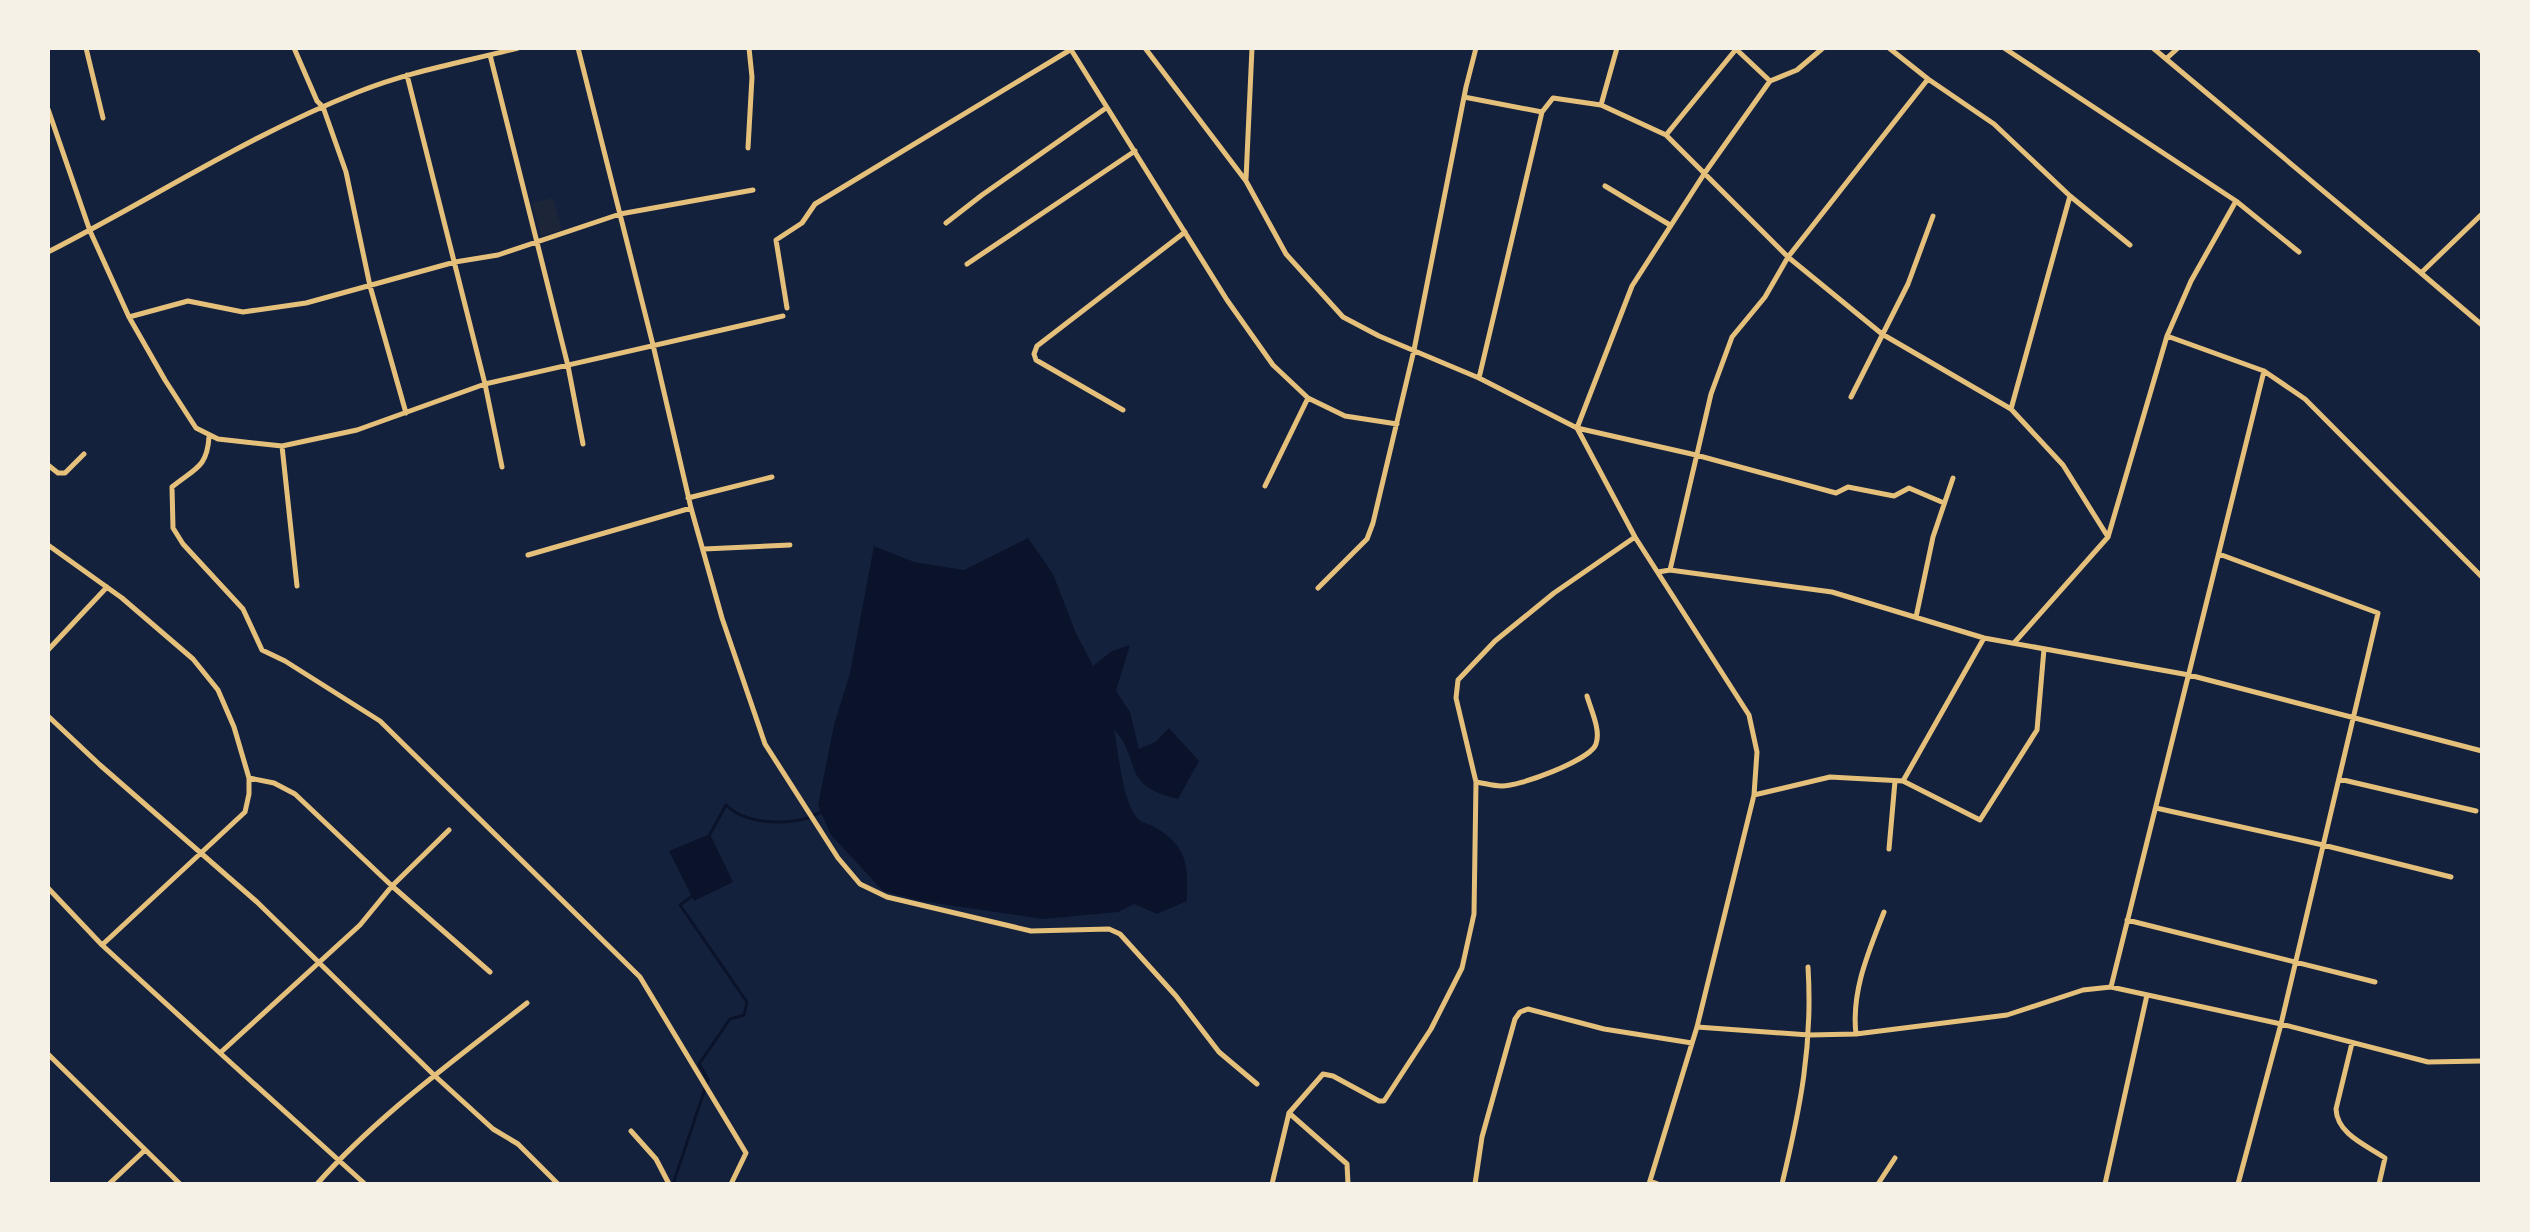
<svg xmlns="http://www.w3.org/2000/svg" width="2530" height="1232" font-family="Barlow,sans-serif">
  <rect width="100%" height="100%" fill="#14213d"/>
  <path fill="#1d2539" d="M 553,198 L 562,230 L 541,236 L 532,203 Z"/>
  <path fill="#0b132b" d="M 1028,538 L 1053,574 L 1076,633 L 1093,666 L 1112,651 L 1130,645 L 1116,691 L 1130,712 L 1139,749 L 1155,742 L 1169,728 L 1199,761 L 1178,799 C 1119,785 1143,762 1114,729 C 1119,754 1122,801 1138,819 C 1142,823 1150,824 1155,827 C 1188,847 1188,865 1187,901 L 1157,914 L 1134,904 L 1118,912 L 1043,919 L 920,901 L 883,891 L 831,835 L 818,805 L 834,725 L 850,673 L 874,546 L 914,562 L 964,570 Z
    M 710,834 L 733,882 L 694,901 L 669,851 Z"/>
  <g fill="none" stroke-linecap="round" stroke-linejoin="round">
    <path stroke="#0b132b" stroke-width="3" d="M 814,815 L 821,812
      M 710,834 L 726,805 C 745,824 783,825 808,818
      M 673,1184 L 708,1080 L 699,1064 L 730,1019 L 744,1015 L 747,1002 L 680,905 L 695,894"/>
    <path stroke="#e5c07b" stroke-width="5" d="M 86,48 L 103,118
      M 294,48 L 317,101 L 323,107 L 346,172 L 370,286 L 406,413
      M 578,48 L 653,345 L 691,508 L 722,618 L 765,744 L 838,858 L 860,884 L 887,897 L 1031,931 L 1109,929 L 1120,934 L 1176,996 L 1219,1052 L 1257,1084
      M 1070,48 L 1227,300 L 1273,365 L 1308,398 L 1345,416 L 1397,424
      M 1145,48 L 1246,181 L 1286,254 L 1343,317 L 1379,336 L 1479,378 L 1577,428 L 1635,537 L 1749,715 L 1757,752 L 1754,795 L 1697,1027 L 1649,1184
      M 1823,48 L 1797,70 L 1770,81 L 1704,174 L 1632,286 L 1577,428 L 1696,455 L 1836,493 L 1848,487 L 1894,496 L 1909,488 L 1944,503
      M 1889,48 L 1928,79
      M 2004,48 L 2236,201 L 2299,252
      M 2153,48 L 2421,273 L 2482,214
      M 2478,48 L 2482,52
      M 1736,49 L 1770,81
      M 490,55 L 568,366 L 583,444
      M 2167,58 L 2178,48
      M 407,75 L 485,384 L 502,467
      M 1464,97 L 1542,112
      M 1601,105 L 1617,48
      M 48,109 L 90,231 L 129,317 L 165,380 L 196,428 L 218,439 L 282,446 L 357,430 L 485,384 L 783,316
      M 1666,135 L 1737,48
      M 748,148 L 752,77 L 749,48
      M 1246,179 L 1252,48
      M 1605,186 L 1670,225
      M 946,223 L 982,195 L 1106,108
      M 48,252 C 152,199 249,135 358,92 C 410,71 464,62 518,48
      M 967,264 L 1135,151
      M 2421,273 L 2482,325
      M 787,308 L 776,240 L 802,223 L 815,204 L 1070,50
      M 129,317 L 188,301 L 243,312 L 306,303 L 455,262 L 498,255 L 620,214 L 753,190
      M 2167,336 L 2264,371 L 2305,399 L 2482,577
      M 1479,378 L 1542,112 L 1553,98 L 1601,105 L 1666,135 L 1788,257 L 1882,334 L 2011,409 L 2063,465 L 2108,537
      M 1851,397 L 1908,284 L 1933,216
      M 2011,409 L 2070,196
      M 1123,410 L 1036,360 L 1034,354 L 1037,346 L 1185,232
      M 209,437 C 207,468 195,468 172,487 L 173,528 L 183,544 L 243,609 L 262,650 L 285,661 L 380,721 L 640,977 L 746,1153 L 731,1184
      M 282,446 L 297,586
      M 48,465 L 58,473 L 65,473 L 84,454
      M 1265,486 L 1308,398
      M 688,498 L 772,477
      M 48,545 L 122,598 L 193,659 L 218,690 L 234,727 L 249,778 L 249,794 L 245,812 L 102,945
      M 704,549 L 790,545
      M 2219,554 L 2378,613 L 2281,1024 L 2238,1184
      M 528,555 L 691,508
      M 1670,570 L 1711,394 L 1732,337 L 1765,297 L 1788,257 L 1928,79 L 1994,124 L 2070,196 L 2130,245
      M 1658,572 L 1670,570 L 1832,592 L 1984,638 L 2189,675 L 2482,751
      M 1318,588 L 1367,539 L 1373,523 L 1414,350 L 1466,87 L 1476,48
      M 1916,617 L 1933,537 L 1953,478
      M 2014,643 L 2108,537 L 2167,336 L 2191,281 L 2236,201
      M 48,650 L 107,587
      M 48,716 L 100,765 L 257,902 L 435,1076 L 493,1129 L 518,1144 L 558,1184
      M 249,778 L 274,783 L 295,794 L 392,886 L 490,972
      M 2339,779 L 2476,811
      M 1903,781 L 1984,638
      M 1476,782 C 1484,783 1493,786 1501,786 C 1518,787 1591,760 1596,744 C 1601,730 1591,710 1587,696
      M 1754,795 L 1830,777 L 1903,781 L 1980,820 L 2037,730 L 2044,649
      M 2156,808 L 2323,845 L 2451,877
      M 1889,849 L 1895,781
      M 48,888 L 102,945 L 220,1053
      M 2127,920 L 2375,982
      M 2111,987 L 2264,371
      M 1697,1027 L 1809,1035 L 1856,1034 L 2007,1015 L 2083,990 L 2111,987 L 2281,1024 L 2428,1062 L 2482,1061
      M 1856,1034 C 1851,991 1869,951 1884,912
      M 2352,1043 L 2336,1109 C 2337,1134 2366,1145 2385,1158 L 2379,1184
      M 48,1054 L 180,1184
      M 631,1131 L 656,1159 L 669,1184
      M 1650,1181 L 1658,1184
      M 109,1184 L 145,1150
      M 317,1184 C 378,1115 455,1060 527,1003
      M 365,1184 L 220,1053 L 360,925 L 392,886 L 449,830
      M 1272,1184 L 1289,1113
      M 1348,1184 L 1347,1164 L 1289,1113 L 1323,1074 L 1333,1076 L 1379,1101 L 1384,1101 L 1431,1029 L 1462,968 L 1474,914 L 1476,782 L 1456,698 L 1458,680 L 1495,641 L 1554,593 L 1635,537
      M 1475,1184 L 1482,1137 L 1515,1019 L 1520,1012 L 1528,1009 L 1604,1029 L 1692,1043
      M 1782,1184 C 1800,1109 1813,1046 1808,967
      M 1878,1184 L 1895,1158
      M 2105,1184 L 2147,995"/>
  </g>
  <rect width="2530" height="1232" fill="none" stroke="#f6f1e7" stroke-width="100"/>
</svg>
